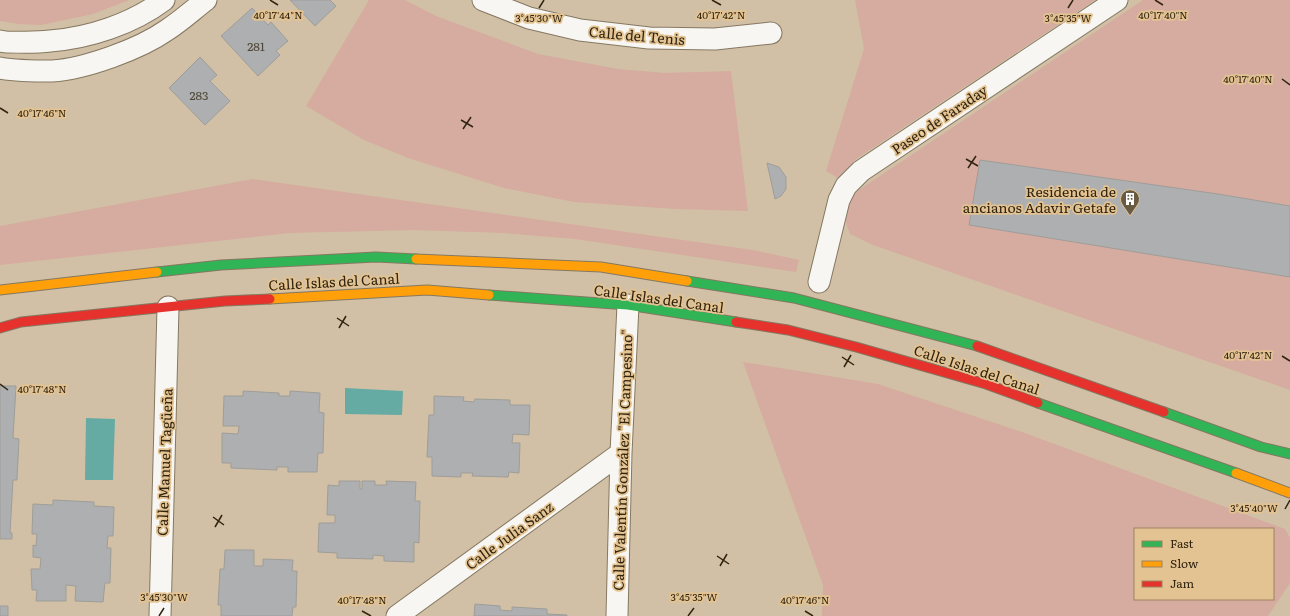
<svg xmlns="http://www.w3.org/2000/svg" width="1290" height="616" font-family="Literata,serif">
  <rect width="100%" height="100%" fill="#d1c0a5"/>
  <path fill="#d6aba0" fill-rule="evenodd" d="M 0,0 L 129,0 L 93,14 L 41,25 L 18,24 L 0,21 Z
    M 369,0 L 405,0 L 436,16 L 538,54 L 618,69 L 665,73 L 731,71 L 748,211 L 676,209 L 574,202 L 504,188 L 408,158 L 364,140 L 306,106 Z
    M 855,0 L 1095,0 L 856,159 L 838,178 L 826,171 L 864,49 Z
    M 1143,0 L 1290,0 L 1290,390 L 873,245 L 850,234 C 842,214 843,206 859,190 Z
    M 253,179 L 753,250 L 799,260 L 796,272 L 575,239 L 503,233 L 415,230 L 289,233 L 0,265 L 0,226 Z
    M 743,362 L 878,384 L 1022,432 L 1285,529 L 1290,538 L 1290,583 L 1268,616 L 822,616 L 823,585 ZM 1135,529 L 1273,529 L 1273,599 L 1135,599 Z"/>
  <path fill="#66aaa4" d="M 345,388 L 403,391 L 402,415 L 345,414 Z
    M 86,418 L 115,419 L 113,480 L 85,480 Z"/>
  <path fill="#adafb0" stroke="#9f9d99" d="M 290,0 L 330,0 L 336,6 L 315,26 Z
    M 252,8 L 268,25 L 271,22 L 288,41 L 276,51 L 280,55 L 258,76 L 221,36 Z
    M 200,57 L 217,75 L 210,81 L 230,101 L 205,125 L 169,88 Z
    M 980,160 L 1218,194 L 1290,206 L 1290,277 L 969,225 Z
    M 767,163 L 779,167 L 786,177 L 786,189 L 781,196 L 775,199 Z
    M 0,386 L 16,386 L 13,438 L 19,439 L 17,480 L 13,480 L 10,533 L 12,533 L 12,539 L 0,539 Z
    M 243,391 L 279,393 L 279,396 L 290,396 L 290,391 L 320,393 L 319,412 L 324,413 L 323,453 L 318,453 L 317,472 L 288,472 L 288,467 L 277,467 L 277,470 L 231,468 L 231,463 L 222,463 L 222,433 L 238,434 L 239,426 L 223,426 L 224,396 L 243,396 Z
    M 434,396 L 464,397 L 463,401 L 474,402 L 475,399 L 510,400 L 510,405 L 530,405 L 529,435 L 513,434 L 512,443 L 520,443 L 519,473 L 509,472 L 508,477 L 472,476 L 473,473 L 461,473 L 461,477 L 432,476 L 432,457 L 427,457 L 429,415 L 434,415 Z
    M 339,481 L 360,481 L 360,489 L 362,489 L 362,481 L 375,481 L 375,485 L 387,485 L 386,481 L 416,482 L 415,501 L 420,501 L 419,543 L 414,542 L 414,562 L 384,561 L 384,556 L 373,555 L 373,559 L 337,558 L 337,553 L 318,552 L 319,523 L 335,523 L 335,515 L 327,515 L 328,485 L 339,486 Z
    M 53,500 L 94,502 L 94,506 L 114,507 L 113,536 L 108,536 L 107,548 L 111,548 L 110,583 L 105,583 L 103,602 L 75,601 L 76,586 L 66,585 L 66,601 L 36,601 L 37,590 L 32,590 L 31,569 L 40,569 L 41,558 L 33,557 L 33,545 L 36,546 L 37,534 L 32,534 L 33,504 L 53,505 Z
    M 225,550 L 254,550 L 254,566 L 263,566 L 263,559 L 293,560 L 292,571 L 297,571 L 296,607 L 293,607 L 292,616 L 221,616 L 221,605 L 218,605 L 220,569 L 224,569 Z
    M 475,604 L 500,606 L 500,610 L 512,611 L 512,607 L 547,609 L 547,614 L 567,615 L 567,616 L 474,616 Z
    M 0,606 L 8,606 L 8,616 L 0,616 Z"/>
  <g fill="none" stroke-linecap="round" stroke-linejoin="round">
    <g stroke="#857862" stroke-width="23">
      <path id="street" d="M 483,0 L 529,18 L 580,30 L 649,38 L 715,39 L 771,33
        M 0,41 L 6,42 C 21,42 35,43 50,41 C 89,38 132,24 164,0
        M 0,68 C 17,71 35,71 52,71 C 85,69 140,49 167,30 C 181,21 193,10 206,0
        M 819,282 L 839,200 L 846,186 L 861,171 L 1117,0
        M 160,616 L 168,307
        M 397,616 L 621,453
        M 617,616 L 621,453 L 628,305"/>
    </g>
    <g stroke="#857862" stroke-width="11">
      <path id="fast" d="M 157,272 L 221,265 L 376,257 L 416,259
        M 687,281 L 794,298 L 977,346
        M 489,295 L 628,305 L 736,322
        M 1038,403 L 1236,473
        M 1164,412 L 1261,447 L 1290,454"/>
    </g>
    <g stroke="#857862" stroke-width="11">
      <path id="slow" d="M 416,259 L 601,267 L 687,281
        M 0,290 L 157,272
        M 270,299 L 427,290 L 489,295
        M 1236,473 L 1290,493"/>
    </g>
    <g stroke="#857862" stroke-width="11">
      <path id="jam" d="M 736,322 L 788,330 L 856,347 L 986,384 L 1038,403
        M 0,328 L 21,322 L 225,301 L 270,299
        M 977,346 L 1164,412"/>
    </g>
    <use href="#street" stroke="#f8f6f2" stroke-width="21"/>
    <use href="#fast" stroke="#30b455" stroke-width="9"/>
    <use href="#slow" stroke="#ff9f0a" stroke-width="9"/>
    <use href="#jam" stroke="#e5322d" stroke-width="9"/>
  </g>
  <path fill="none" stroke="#302410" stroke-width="1.5" d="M 270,0 L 278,5M 712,0 L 721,5M 1155,0 L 1163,5M 539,8 L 544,0M 1068,8 L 1073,0M 1282,79 L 1290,85M 0,108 L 8,113M 461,120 L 473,127M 463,129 L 471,117M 966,159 L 978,166M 968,168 L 976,156M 337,318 L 349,326M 339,328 L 346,316M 1282,356 L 1290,361M 842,357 L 854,365M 844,367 L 851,355M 0,384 L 8,390M 1285,509 L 1290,500M 213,517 L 224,525M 215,527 L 222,515M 717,556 L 729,564M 720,566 L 727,554M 362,611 L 371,616M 805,611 L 813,616M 159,616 L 164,608M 688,616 L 694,608"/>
  <defs>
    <g id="building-pin" transform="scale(1)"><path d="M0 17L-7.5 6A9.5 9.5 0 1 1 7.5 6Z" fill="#685b44" stroke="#e4c392"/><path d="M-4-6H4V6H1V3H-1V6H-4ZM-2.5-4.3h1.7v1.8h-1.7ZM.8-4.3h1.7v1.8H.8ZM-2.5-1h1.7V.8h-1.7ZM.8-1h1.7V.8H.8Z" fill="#fff"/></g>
  </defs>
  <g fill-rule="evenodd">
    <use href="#building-pin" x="1130" y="199"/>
  </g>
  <g text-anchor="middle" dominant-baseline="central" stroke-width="3.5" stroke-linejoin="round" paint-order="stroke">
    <g font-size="12" fill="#4f4738">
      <text x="256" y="46">281</text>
      <text x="199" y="95">283</text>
    </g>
    <g font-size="14" fill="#302410" stroke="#e4c392">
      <text transform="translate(637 35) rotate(5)">Calle del Tenis</text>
      <text transform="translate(939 119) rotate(-34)">Paseo de Faraday</text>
      <text transform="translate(334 281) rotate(-3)">Calle Islas del Canal</text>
      <text transform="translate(659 298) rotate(8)">Calle Islas del Canal</text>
      <text transform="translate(977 369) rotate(18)">Calle Islas del Canal</text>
      <text transform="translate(622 460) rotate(-88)">Calle Valentín González "El Campesino"</text>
      <text transform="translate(164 462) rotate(-88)">Calle Manuel Tagüeña</text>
      <text transform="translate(509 535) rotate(-36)">Calle Julia Sanz</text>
    </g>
    <g font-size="14" fill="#302410" stroke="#e4c392" text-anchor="end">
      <text x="1116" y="191">Residencia de<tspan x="1116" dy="16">ancianos Adavir Getafe</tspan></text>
    </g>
  </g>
  <g font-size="10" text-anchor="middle" fill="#302410" stroke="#e4c392" stroke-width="3.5" stroke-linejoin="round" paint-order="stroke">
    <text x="1163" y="19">40°17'40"N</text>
    <text x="278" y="19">40°17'44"N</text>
    <text x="721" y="19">40°17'42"N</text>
    <text x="539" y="22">3°45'30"W</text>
    <text x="1068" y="22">3°45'35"W</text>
    <text x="1248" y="83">40°17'40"N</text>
    <text x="42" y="117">40°17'46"N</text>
    <text x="1248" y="359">40°17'42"N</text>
    <text x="42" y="393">40°17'48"N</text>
    <text x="1254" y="512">3°45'40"W</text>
    <text x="164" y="601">3°45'30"W</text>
    <text x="694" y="601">3°45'35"W</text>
    <text x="362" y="604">40°17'48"N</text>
    <text x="805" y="604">40°17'46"N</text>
  </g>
  <rect x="1134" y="528" width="140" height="72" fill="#e4c392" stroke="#9c835e"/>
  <rect x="1142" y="541" width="20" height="6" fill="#30b455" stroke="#9c835e"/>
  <text x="1170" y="548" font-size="12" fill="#302410">Fast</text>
  <rect x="1142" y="561" width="20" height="6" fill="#ff9f0a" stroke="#9c835e"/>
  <text x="1170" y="568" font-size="12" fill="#302410">Slow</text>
  <rect x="1142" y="581" width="20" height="6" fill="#e5322d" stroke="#9c835e"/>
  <text x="1170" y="588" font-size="12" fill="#302410">Jam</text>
</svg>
